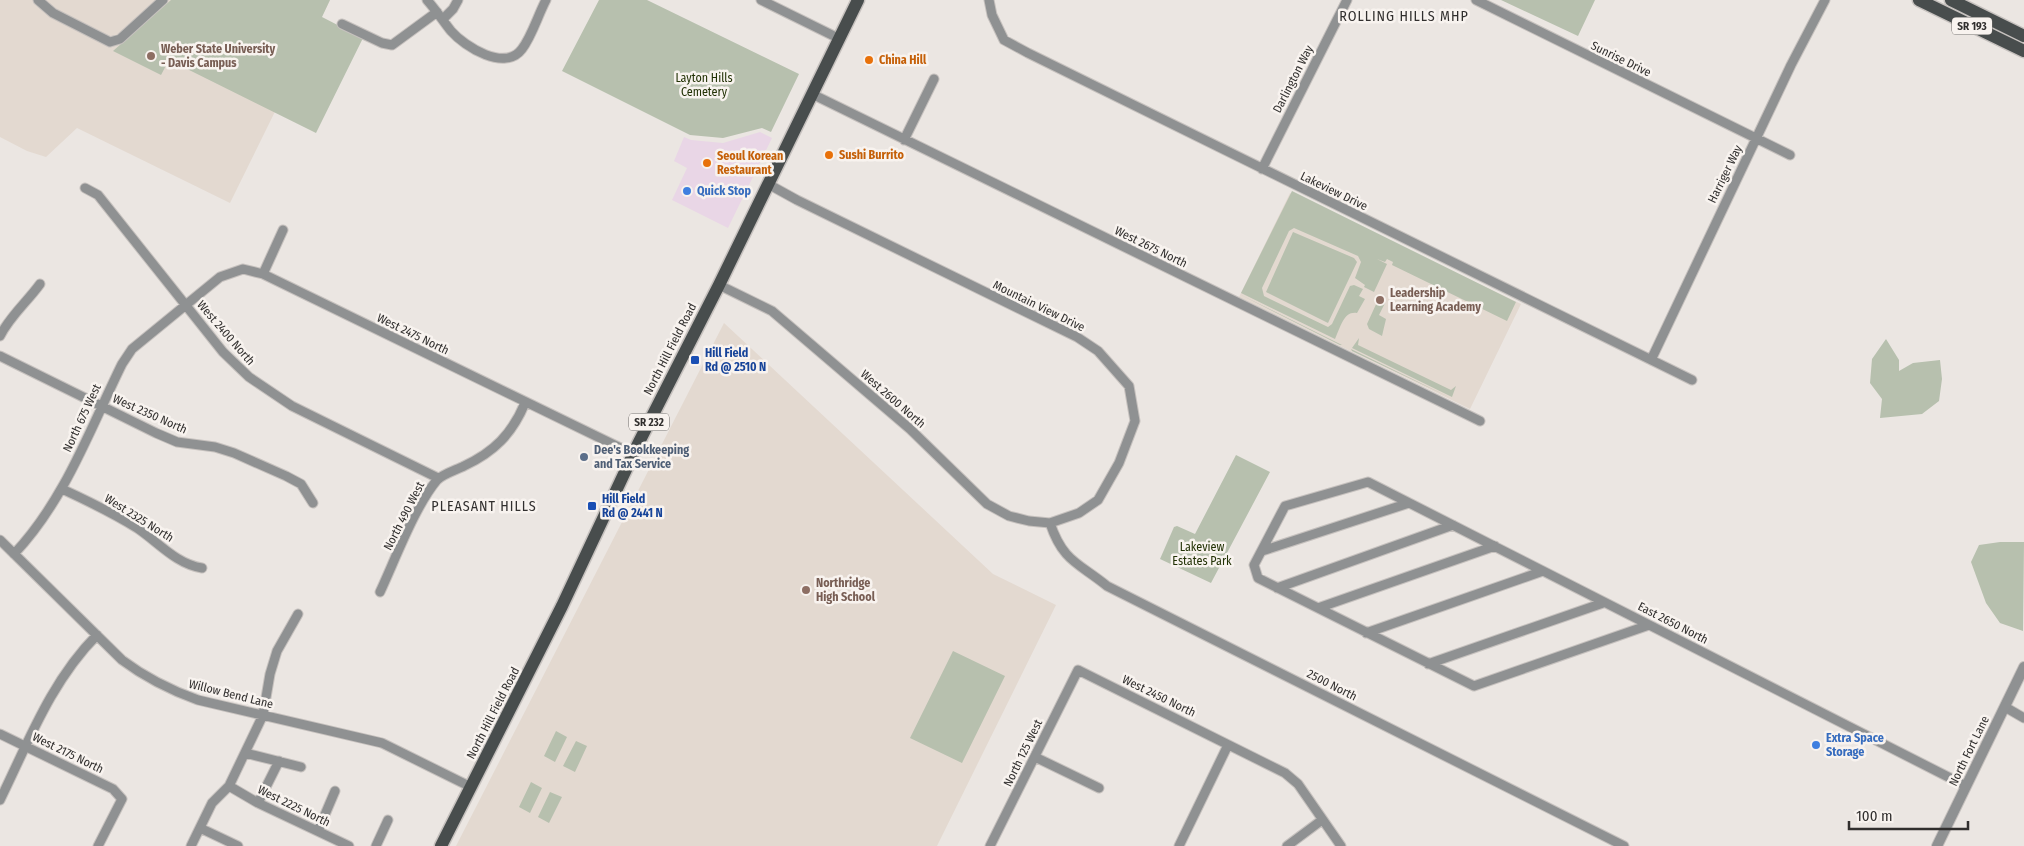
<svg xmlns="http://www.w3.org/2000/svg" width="2024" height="846" font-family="'Fira Sans Condensed',sans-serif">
  <rect width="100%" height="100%" fill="#ebe6e2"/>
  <path fill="#e9d6e6" d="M 760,132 L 772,138 L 728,228 L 672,200 L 687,168 L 674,161 L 684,137 L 691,140 L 723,143 Z"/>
  <path fill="#e3d9d0" d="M 0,0 L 330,0 L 230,203 L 77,128 L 46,157 L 27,151 L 0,137 Z
    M 1290,193 L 1521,304 L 1470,409 L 1239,297 Z
    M 724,323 L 993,574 L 1056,605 L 937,846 L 456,846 Z"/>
  <path fill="#b7c0ae" d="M 171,0 L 330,0 L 322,17 L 363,38 L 316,133 L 169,60 L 161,75 L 113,51 Z
    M 599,0 L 647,0 L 799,74 L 771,132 L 762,128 L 723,138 L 690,135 L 562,71 Z
    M 1501,0 L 1595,0 L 1578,36 Z
    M 1292,191 L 1516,302 L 1507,321 L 1392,265 L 1393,262 L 1387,259 L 1385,262 L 1377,259 L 1387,264 L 1374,292 L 1364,287 L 1376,262 L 1365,285 L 1355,278 L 1361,262 L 1358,256 L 1294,228 L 1289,231 L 1262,288 L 1264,296 L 1328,327 L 1332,324 L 1350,286 L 1354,285 L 1363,289 L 1359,296 L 1365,299 L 1357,313 C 1344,311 1341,326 1335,339 L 1241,293 Z
    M 1293,232 L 1354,258 L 1357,262 L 1328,323 L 1266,292 Z
    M 1241,295 L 1342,345 L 1340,345 Z
    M 1378,300 L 1385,303 L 1379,315 L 1386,319 L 1382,336 L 1369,329 L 1367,324 Z
    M 1359,338 L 1358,345 L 1451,390 L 1456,386 L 1452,397 L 1352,348 Z
    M 1886,339 L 1899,360 L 1899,371 L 1913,363 L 1940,360 L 1942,379 L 1939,401 L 1922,414 L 1880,418 L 1882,399 L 1870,383 L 1872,359 Z
    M 1351,349 L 1451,398 L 1352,351 Z
    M 1236,455 L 1270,472 L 1211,583 L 1160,559 L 1174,527 L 1177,526 L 1195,534 Z
    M 2000,542 L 2024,542 L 2023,631 L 2000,623 L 1986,603 L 1971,562 L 1979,545 Z
    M 953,651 L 1005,676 L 962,763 L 910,738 Z
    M 556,731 L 567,737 L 555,762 L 544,756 Z
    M 576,741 L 587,746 L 575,772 L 563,766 Z
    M 531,782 L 542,788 L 530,813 L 519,807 Z
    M 550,792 L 562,797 L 549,823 L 538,817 Z"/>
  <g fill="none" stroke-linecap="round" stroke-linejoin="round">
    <g stroke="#c6c1be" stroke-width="11">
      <path id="minor" d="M 38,0 L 53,13 L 110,42 L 120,39 L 163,0
        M 427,0 C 436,10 443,21 451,31 C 465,47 505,72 522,49 C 532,36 538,15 546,0
        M 761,0 L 840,39
        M 989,0 L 992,15 L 1004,40 L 1028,53 L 1692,380
        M 1476,0 L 1790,155
        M 443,19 L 453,9 L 458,0
        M 342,24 L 382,43 L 392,45 L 437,12
        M 812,94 L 1480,421
        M 904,140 L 934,79
        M 1262,169 L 1347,0
        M 85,188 L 98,195 L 223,352 L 249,377 L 292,406 L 438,478
        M 263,274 L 283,230
        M 719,285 L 772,311 L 910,429 L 987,504 L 1009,516 L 1029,521 L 1050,523 L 1079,513 L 1098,500 L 1119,463 L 1135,421 L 1129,386 L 1098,351 L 1077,337 L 797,200 L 768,184
        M 0,336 C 10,316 27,302 40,284
        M 0,356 L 156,433 L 177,442 L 215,447 L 234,453 L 286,476 L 301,484 L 313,503
        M 1651,360 L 1791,65 L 1825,0
        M 62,489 C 88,501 113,513 137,528 C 158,542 176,564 202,568
        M 1050,523 C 1063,562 1079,563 1107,586 L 1624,846
        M 0,540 L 122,660 C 146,678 170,690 198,700 L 382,743 L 471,787
        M 1262,551 L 1409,503
        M 14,554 C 65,500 90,429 122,364 L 132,349 L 220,277 L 243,269 L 263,274 L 633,454
        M 1277,588 L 1453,525
        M 380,592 C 395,560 415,506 437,480 C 443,474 456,470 464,466 C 494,452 512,434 525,403
        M 1318,608 L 1495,546
        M 1649,625 L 1474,686 L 1258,578 L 1254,565 L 1285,506 L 1368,482 L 1966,786
        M 1366,633 L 1543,571
        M 1428,664 L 1603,603
        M 2005,707 L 2024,718
        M 0,734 L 113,789 L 122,799 L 98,846
        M 245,753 L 301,767
        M 1035,757 L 1099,788
        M 229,786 L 258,803 L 349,846
        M 0,800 C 28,743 51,681 97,635
        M 258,803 L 279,761
        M 200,828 L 238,846
        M 318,831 L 335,791
        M 191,846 L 212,803 L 229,786 L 263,715 L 270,674 L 277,651 L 298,614
        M 376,846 L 388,820
        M 990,846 L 1078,670 L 1285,773 L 1298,784 L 1341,846
        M 1179,846 L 1228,745
        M 1287,846 L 1322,820"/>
    </g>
    <g stroke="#c6c1be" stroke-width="12">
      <path id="tertiary" d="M 1937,846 L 2024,667"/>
    </g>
    <g stroke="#c6c1be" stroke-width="15">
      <path id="primary" d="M 1919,0 L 2024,51
        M 1951,0 L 2024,36
        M 441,846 L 562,606 L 638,444 L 719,285 L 858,0"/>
    </g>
    <use href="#minor" stroke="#8f9192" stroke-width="9"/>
    <use href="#tertiary" stroke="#8f9192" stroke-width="10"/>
    <use href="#primary" stroke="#484d4d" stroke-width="12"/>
  </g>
  <g fill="#8d6e63" stroke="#f8f3ef" stroke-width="2">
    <circle cx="151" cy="56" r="5"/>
    <circle cx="1380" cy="300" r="5"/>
    <circle cx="806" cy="590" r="5"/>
  </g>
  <g fill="#e8710a" stroke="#f8f3ef" stroke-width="2">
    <circle cx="869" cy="60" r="5"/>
    <circle cx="829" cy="155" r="5"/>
    <circle cx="707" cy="163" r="5"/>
  </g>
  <g fill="#3f7fe0" stroke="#f8f3ef" stroke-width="2">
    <circle cx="687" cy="191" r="5"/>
    <circle cx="1816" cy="745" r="5"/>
  </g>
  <g fill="#1a4fb4" stroke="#f8f3ef" stroke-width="2">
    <rect x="690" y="355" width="10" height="10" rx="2.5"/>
    <rect x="587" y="501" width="10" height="10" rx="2.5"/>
  </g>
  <circle fill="#5c6f8a" stroke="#f8f3ef" stroke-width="2" cx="584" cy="457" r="5"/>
  <g text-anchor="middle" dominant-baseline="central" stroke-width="5" stroke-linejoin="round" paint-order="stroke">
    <g fill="#f8f3ef" stroke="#6d6a68" stroke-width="1">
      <rect x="1952" y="17.5" width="40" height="17" rx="4"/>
      <rect x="629" y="413.5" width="40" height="17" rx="4"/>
    </g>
    <g font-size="11" font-weight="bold" fill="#312f2e">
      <text x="1972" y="26">SR 193</text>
      <text x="649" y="422">SR 232</text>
    </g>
    <g font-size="12" font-weight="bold" fill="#785e54" stroke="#f8f3ef" text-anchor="start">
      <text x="161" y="49">Weber State University<tspan x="161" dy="14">- Davis Campus</tspan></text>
      <text x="1390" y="293">Leadership<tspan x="1390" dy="14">Learning Academy</tspan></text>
      <text x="816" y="583">Northridge<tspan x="816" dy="14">High School</tspan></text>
    </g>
    <g font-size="12" fill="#312f2e" stroke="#f8f3ef">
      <text transform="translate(1621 59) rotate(26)">Sunrise Drive</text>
      <text transform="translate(1293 79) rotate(-63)">Darlington Way</text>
      <text transform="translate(1725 174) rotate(-64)">Harriger Way</text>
      <text transform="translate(1334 191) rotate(26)">Lakeview Drive</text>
      <text transform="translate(1151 247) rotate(26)">West 2675 North</text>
      <text transform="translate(1039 306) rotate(26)">Mountain View Drive</text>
      <text transform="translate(226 333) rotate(49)">West 2400 North</text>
      <text transform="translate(413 334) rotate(26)">West 2475 North</text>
      <text transform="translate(670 349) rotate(-63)">North Hill Field Road</text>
      <text transform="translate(893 399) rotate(41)">West 2600 North</text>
      <text transform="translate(150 414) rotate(24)">West 2350 North</text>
      <text transform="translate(82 418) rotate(-65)">North 675 West</text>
      <text transform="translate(404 516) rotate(-63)">North 490 West</text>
      <text transform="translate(139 518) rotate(32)">West 2325 North</text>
      <text transform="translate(1673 623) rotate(27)">East 2650 North</text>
      <text transform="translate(1332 685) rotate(27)">2500 North</text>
      <text transform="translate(231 694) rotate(14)">Willow Bend Lane</text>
      <text transform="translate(1159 696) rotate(26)">West 2450 North</text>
      <text transform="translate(493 713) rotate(-63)">North Hill Field Road</text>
      <text transform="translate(1969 751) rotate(-64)">North Fort Lane</text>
      <text transform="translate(68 753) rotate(26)">West 2175 North</text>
      <text transform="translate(1023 753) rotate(-64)">North 125 West</text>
      <text transform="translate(294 806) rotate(26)">West 2225 North</text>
    </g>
    <g font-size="12" font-weight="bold" fill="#c56008" stroke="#f8f3ef" text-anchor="start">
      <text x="879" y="60">China Hill</text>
      <text x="839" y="155">Sushi Burrito</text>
      <text x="717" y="156">Seoul Korean<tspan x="717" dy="14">Restaurant</tspan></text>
    </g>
    <g font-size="12" fill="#223205" stroke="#f8f3ef">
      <text x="704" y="78">Layton Hills<tspan x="704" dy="14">Cemetery</tspan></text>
      <text x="1202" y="547">Lakeview<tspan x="1202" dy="14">Estates Park</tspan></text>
    </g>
    <g font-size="12" font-weight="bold" fill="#366cbe" stroke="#f8f3ef" text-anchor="start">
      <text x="697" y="191">Quick Stop</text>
      <text x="1826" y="738">Extra Space<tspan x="1826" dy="14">Storage</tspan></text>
    </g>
    <g font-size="12" font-weight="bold" fill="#164399" stroke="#f8f3ef" text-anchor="start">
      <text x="705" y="353">Hill Field<tspan x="705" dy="14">Rd @ 2510 N</tspan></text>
      <text x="602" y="499">Hill Field<tspan x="602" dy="14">Rd @ 2441 N</tspan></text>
    </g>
    <g font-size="12" font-weight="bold" fill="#4e5e75" stroke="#f8f3ef" text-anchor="start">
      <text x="594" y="450">Dee's Bookkeeping<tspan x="594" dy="14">and Tax Service</tspan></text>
    </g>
    <g font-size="14" letter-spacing="1" fill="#312f2e" stroke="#f8f3ef">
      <text x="1404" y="16">ROLLING HILLS MHP</text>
      <text x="484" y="506">PLEASANT HILLS</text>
    </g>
  </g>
  <path d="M1849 821v8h119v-8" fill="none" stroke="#312f2e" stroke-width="2.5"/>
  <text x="1856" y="821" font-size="15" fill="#312f2e" stroke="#f8f3ef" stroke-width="4" paint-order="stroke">100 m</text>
</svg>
